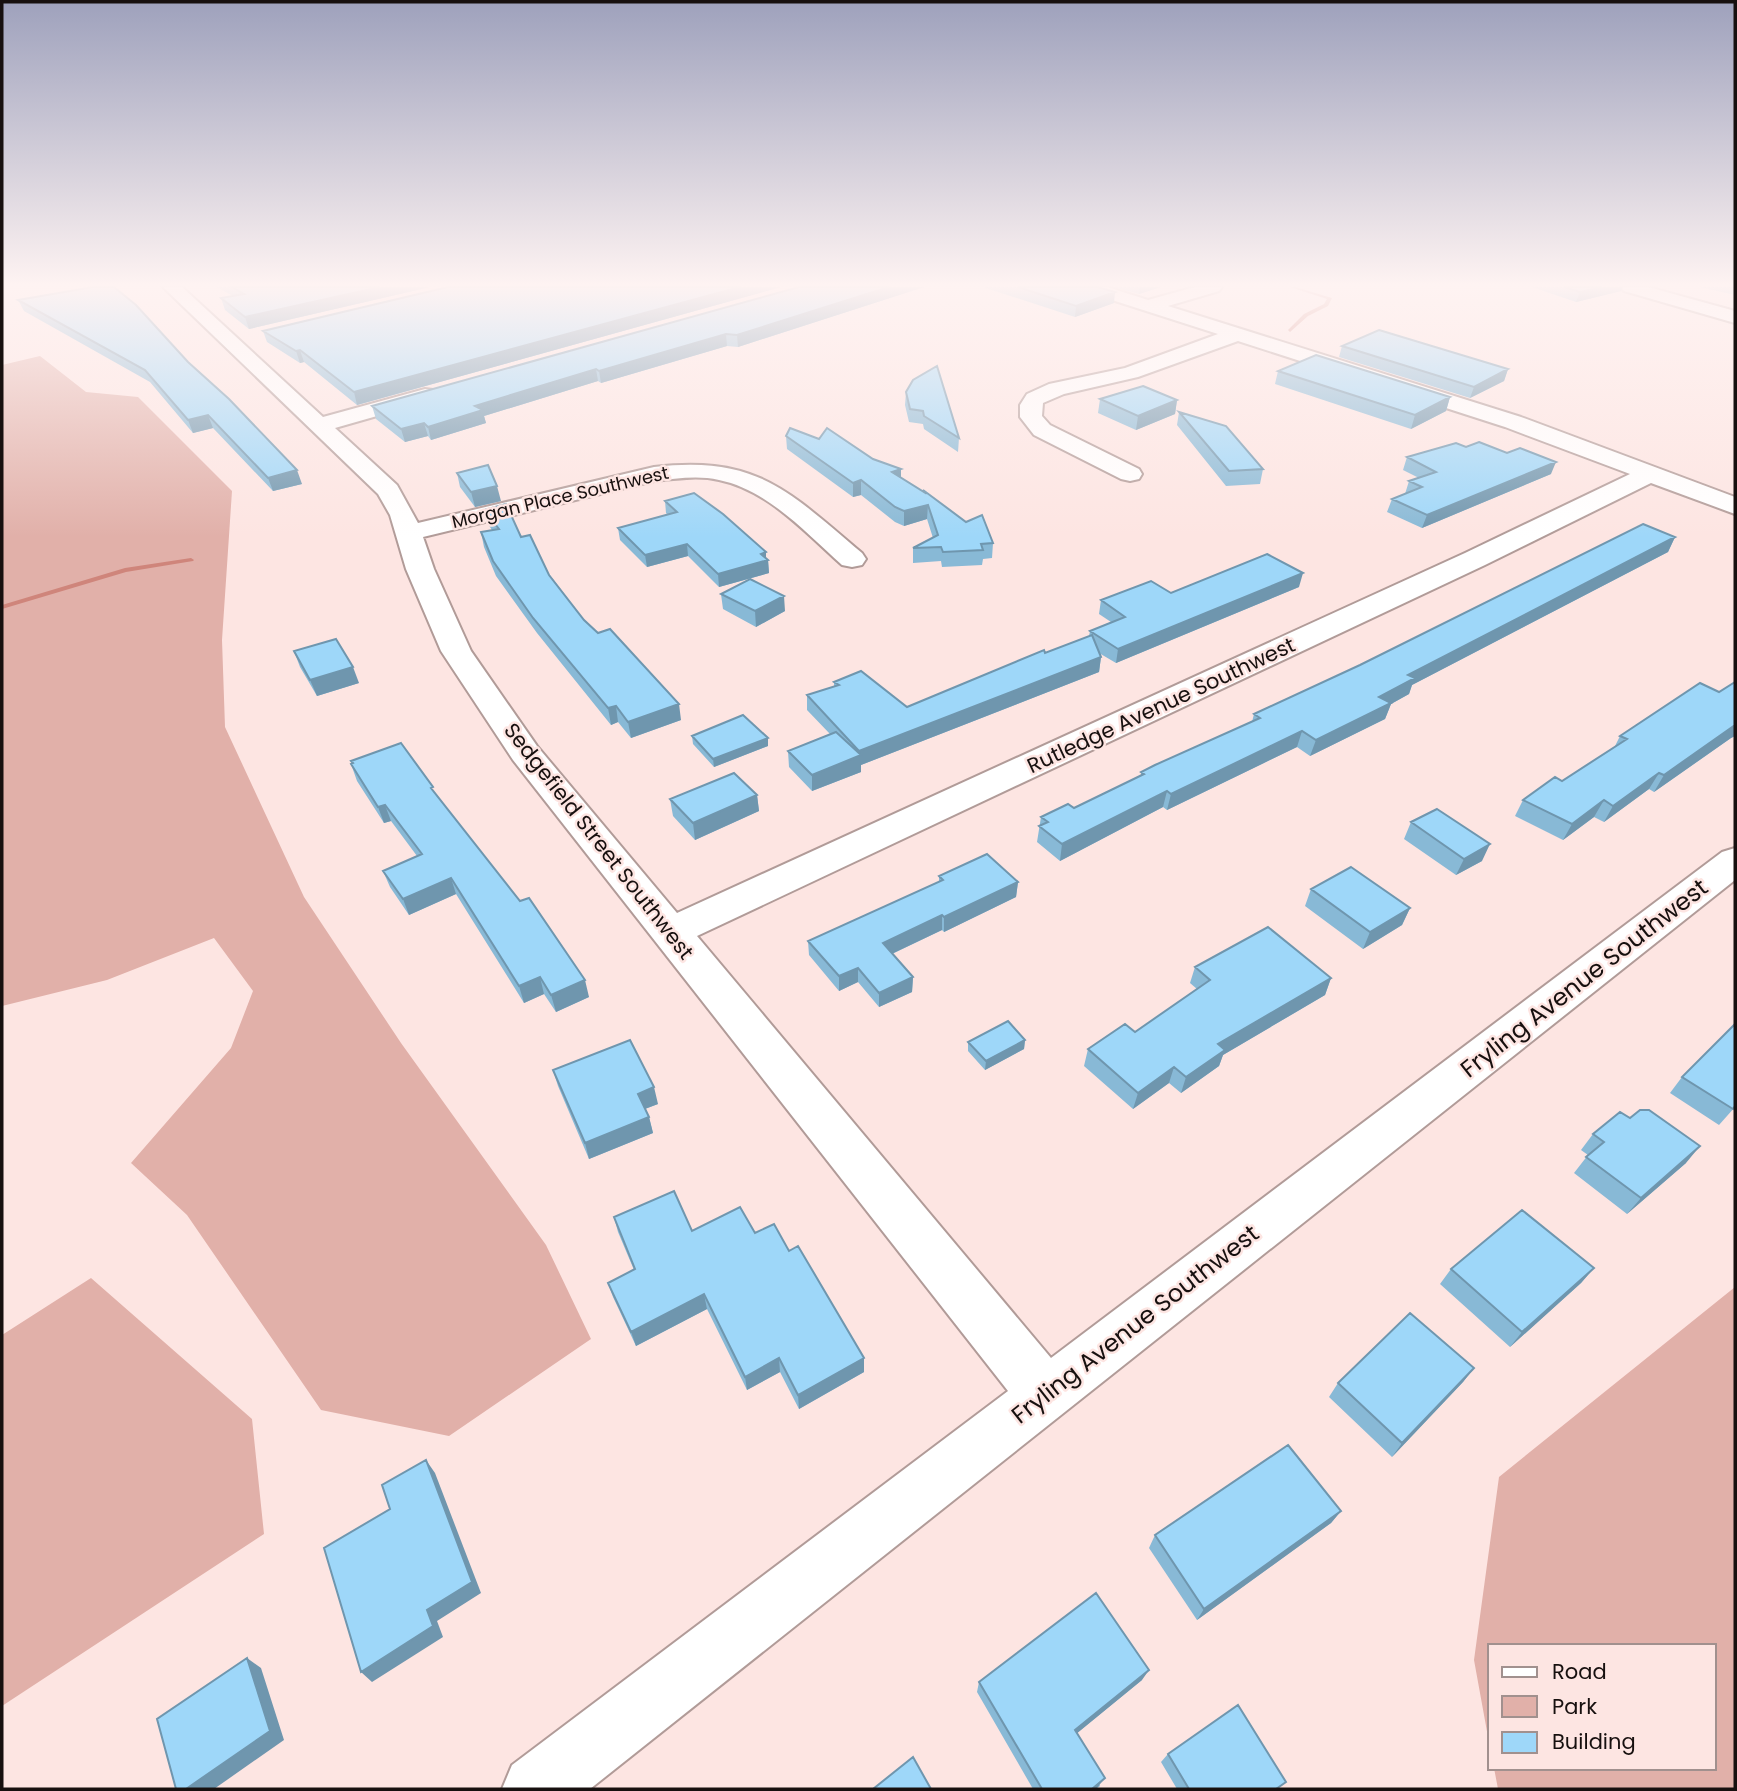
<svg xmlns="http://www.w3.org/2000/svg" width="1737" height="1791" font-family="Poppins,sans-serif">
  <rect width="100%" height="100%" fill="#fde5e2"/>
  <path fill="#e1b0a9" d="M 40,356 L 86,392 L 138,397 L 232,491 L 222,640 L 225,727 L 304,897 L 401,1043 L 546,1245 L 591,1339 L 449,1436 L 321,1410 L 187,1215 L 131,1163 L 231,1048 L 253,991 L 214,938 L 107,980 L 2,1006 L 2,365 Z
    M 91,1278 L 252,1419 L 264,1534 L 2,1706 L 2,1335 Z
    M 1735,1287 L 1735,1789 L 1498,1789 L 1494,1768 L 1714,1768 L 1714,1646 L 1490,1646 L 1490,1748 L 1474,1660 L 1499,1477 Z"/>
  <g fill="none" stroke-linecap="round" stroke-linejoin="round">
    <path fill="#cf857b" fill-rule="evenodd" d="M 1290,287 L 1295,287 L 1332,298 L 1328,306 L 1308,316 L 1290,332 L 1288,330 L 1304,314 L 1324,304 L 1327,299 Z
      M 191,558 L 194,560 L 193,561 L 126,572 L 2,609 L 2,605 L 125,568 Z"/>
    <g stroke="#b19b98" stroke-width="4">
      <path id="street" d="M 163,287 L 182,287 L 323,417 L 425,389 L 433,390 L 436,395 L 433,400 L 335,428 L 397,485 L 418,523 L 654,467 C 757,455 788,491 862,553 L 866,559 L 862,565 L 852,567 L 842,565 C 806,533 768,490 719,480 C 697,475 675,479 654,481 L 423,537 L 434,569 L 471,651 L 537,746 L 677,913 L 1465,553 L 1630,474 L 1505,427 L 1238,341 L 1138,377 L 1064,394 L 1043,403 L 1042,416 L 1050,425 L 1139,469 L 1142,474 L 1139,479 L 1130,481 L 1121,479 L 1034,435 L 1020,417 L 1020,405 L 1027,394 L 1049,384 L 1125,368 L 1218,334 L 1084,291 L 1081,287 L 1107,287 L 1148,300 L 1195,287 L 1222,287 L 1219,291 L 1168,306 L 1521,417 L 1735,497 L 1735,514 L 1651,483 L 1485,565 L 697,936 L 1051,1358 L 1722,852 L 1735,848 L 1735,880 L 590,1789 L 502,1789 L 512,1765 L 1008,1391 L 513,760 L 441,651 L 406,569 L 390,515 L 378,494 Z
        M 1621,287 L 1648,287 L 1735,311 L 1735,323 L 1624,291 Z"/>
    </g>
    <use href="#street" fill="#fff" fill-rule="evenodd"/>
  </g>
  <path fill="#88b9d6" d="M 217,287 L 430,287 L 249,329 L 225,310 L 221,298 L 233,296 Z
    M 448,287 L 781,287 L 357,405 L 304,362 L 300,363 L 267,342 L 263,331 Z
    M 799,287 L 924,287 L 738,347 L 727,346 L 601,383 L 598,381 L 484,416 L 486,423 L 431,440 L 428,436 L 405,442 L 376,419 L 372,406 Z
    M 983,287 L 1098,287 L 1114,303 L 1075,317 Z
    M 1114,287 L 1161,287 L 1139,294 Z
    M 1532,287 L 1623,287 L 1621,291 L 1576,302 Z
    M 1700,287 L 1735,287 L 1735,295 Z
    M 18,300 L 188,362 L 302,484 L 273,491 L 213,428 L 193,433 L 150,382 L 24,311 Z
    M 1342,346 L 1508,369 L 1504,381 L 1470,398 L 1339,357 Z
    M 1278,371 L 1450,397 L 1446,411 L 1411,429 L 1275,384 Z
    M 906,392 L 959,438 L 958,452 L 924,429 L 923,424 L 909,422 L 905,405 Z
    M 1100,399 L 1177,400 L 1175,414 L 1136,430 L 1098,413 Z
    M 1179,412 L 1263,469 L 1260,484 L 1226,486 L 1177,425 Z
    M 786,436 L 901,477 L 993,543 L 992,558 L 983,559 L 982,565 L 942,567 L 941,561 L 913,563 L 913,548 L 933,538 L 927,519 L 904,526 L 895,522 L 861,495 L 853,497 L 787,449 Z
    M 1466,447 L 1551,474 L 1422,528 L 1387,512 L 1392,499 L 1405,494 L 1409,481 L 1419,478 L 1403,470 L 1407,457 Z
    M 457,473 L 501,501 L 475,507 L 460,487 Z
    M 665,501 L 766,558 L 768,560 L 769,573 L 719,587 L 688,556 L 647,567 L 620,540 L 618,528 L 668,515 L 666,513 Z
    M 484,510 L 521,537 L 584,620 L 681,720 L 631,738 L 618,722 L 611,725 L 537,633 L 496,576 L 484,547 L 481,532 L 492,530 L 488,524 Z
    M 1675,537 L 1668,552 L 1412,685 L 1409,694 L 1391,704 L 1385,719 L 1310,756 L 1297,747 L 1167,810 L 1163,807 L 1060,861 L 1037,842 L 1041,817 L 1074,808 L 1141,776 L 1141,772 L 1252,722 L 1254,714 Z
    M 1299,587 L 1116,663 L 1099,653 L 1101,657 L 1099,672 L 861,765 L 861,772 L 812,791 L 789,767 L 788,751 L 830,734 L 807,710 L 807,695 L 834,687 L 834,682 L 907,707 L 1089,636 L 1090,631 L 1111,622 L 1099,614 L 1101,600 L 1171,593 Z
    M 721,594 L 785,611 L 756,627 L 723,609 Z
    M 294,651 L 359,683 L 317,696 L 300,667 Z
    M 1735,682 L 1735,736 L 1731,738 L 1654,792 L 1649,789 L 1604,822 L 1594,817 L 1563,840 L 1515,816 L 1523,800 L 1562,781 L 1614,748 L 1620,736 L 1719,692 Z
    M 692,736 L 768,746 L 714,767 L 693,744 Z
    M 351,761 L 435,794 L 589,997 L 556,1012 L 544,994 L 524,1003 L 456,894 L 409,915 L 390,887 L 383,871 L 417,856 L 391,821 L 384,823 L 357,781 L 351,764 L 352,764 Z
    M 757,795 L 759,811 L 695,840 L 673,816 L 670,799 Z
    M 1411,822 L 1482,861 L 1456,875 L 1404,839 Z
    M 939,876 L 1018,882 L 1016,897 L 944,932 L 942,930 L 892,954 L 913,977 L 912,992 L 879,1007 L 858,982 L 839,991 L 809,955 L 808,941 L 939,882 Z
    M 1311,889 L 1410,908 L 1402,925 L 1363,949 L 1305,906 Z
    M 1195,967 L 1331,978 L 1325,995 L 1223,1055 L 1219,1066 L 1181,1093 L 1169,1083 L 1133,1109 L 1084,1066 L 1088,1049 L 1135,1032 L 1197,989 L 1190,983 Z
    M 1025,1040 L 1024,1049 L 985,1070 L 968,1051 L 968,1042 Z
    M 553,1070 L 658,1104 L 645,1109 L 649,1117 L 653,1133 L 589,1159 L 558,1086 Z
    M 1682,1077 L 1735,1107 L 1719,1125 L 1670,1093 Z
    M 1630,1118 L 1686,1163 L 1627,1214 L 1574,1173 L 1588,1155 L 1581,1150 L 1593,1134 Z
    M 614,1217 L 692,1231 L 755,1233 L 789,1251 L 864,1358 L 864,1372 L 799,1409 L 780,1372 L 747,1390 L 707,1309 L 636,1346 L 613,1297 L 608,1283 L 634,1270 L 618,1232 Z
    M 1594,1268 L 1581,1283 L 1510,1347 L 1440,1284 L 1451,1269 Z
    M 1474,1368 L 1463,1382 L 1392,1457 L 1329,1397 L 1338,1383 Z
    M 1341,1511 L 1331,1523 L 1197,1620 L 1149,1548 L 1155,1535 Z
    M 1142,1680 L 1077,1733 L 1100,1786 L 1096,1789 L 1033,1789 L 977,1692 L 979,1682 Z
    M 1168,1754 L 1277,1789 L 1177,1789 L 1161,1762 Z"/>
  <path fill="#6f96ae" d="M 380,287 L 430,287 L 249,329 L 245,317 Z
    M 740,287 L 781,287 L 357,405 L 354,392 Z
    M 889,287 L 924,287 L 738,347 L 737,335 Z
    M 1140,287 L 1161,287 L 1139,294 Z
    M 1602,287 L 1623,287 L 1621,291 L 1576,302 L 1580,292 Z
    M 1115,292 L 1114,303 L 1075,317 L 1076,306 Z
    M 726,334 L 727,346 L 601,383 L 599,371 Z
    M 300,350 L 304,362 L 300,363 L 296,351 Z
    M 596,369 L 598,381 L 484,416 L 486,423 L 431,440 L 428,427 L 475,406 Z
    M 1508,369 L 1504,381 L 1470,398 L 1474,387 Z
    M 1450,397 L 1446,411 L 1411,429 L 1415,415 Z
    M 1177,400 L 1175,414 L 1136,430 L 1138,416 Z
    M 208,415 L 213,428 L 193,433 L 188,420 Z
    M 424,423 L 428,436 L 405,442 L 401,429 Z
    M 1556,462 L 1551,474 L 1422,528 L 1427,515 Z
    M 901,469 L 901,483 L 892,472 Z
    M 297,470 L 302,484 L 273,491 L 268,478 Z
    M 861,480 L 861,495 L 853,497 L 853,483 Z
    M 497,486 L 501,501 L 475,507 L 471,492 Z
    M 928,505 L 927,519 L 904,526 L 904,511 Z
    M 1675,537 L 1668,552 L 1412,685 L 1409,694 L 1391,704 L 1385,719 L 1310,756 L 1316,740 L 1379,697 L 1408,675 Z
    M 687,544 L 688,556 L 647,567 L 645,555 Z
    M 766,552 L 766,561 L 768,560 L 769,573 L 719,587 L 718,574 Z
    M 1303,573 L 1299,587 L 1116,663 L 1118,649 Z
    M 784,596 L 785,611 L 756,627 L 755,611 Z
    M 1101,657 L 1099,672 L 861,765 L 861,772 L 812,791 L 812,775 L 859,756 L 859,751 Z
    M 353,667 L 359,683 L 317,696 L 310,680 Z
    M 679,704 L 681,720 L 631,738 L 628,722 Z
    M 616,706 L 618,722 L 611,725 L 608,708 Z
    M 1735,725 L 1735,736 L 1731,738 L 1654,792 L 1664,775 Z
    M 1302,731 L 1297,747 L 1167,810 L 1171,794 Z
    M 768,738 L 768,746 L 714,767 L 713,759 Z
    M 1659,773 L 1649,789 L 1604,822 L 1613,806 Z
    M 1167,791 L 1163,807 L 1060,861 L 1062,844 Z
    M 757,795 L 759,811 L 695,840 L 693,823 Z
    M 1604,800 L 1594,817 L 1563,840 L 1572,824 Z
    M 385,805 L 391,821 L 384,823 L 378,807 Z
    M 1490,844 L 1482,861 L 1456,875 L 1464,859 Z
    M 451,878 L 456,894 L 409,915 L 403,899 Z
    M 1018,882 L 1016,897 L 944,932 L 944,917 Z
    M 1410,908 L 1402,925 L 1363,949 L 1370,932 Z
    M 942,915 L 942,930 L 883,958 L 883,943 Z
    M 858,968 L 858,982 L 839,991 L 839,976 Z
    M 540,977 L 544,994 L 524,1003 L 519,986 Z
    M 913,977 L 912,992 L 879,1007 L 879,993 Z
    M 1331,978 L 1325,995 L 1223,1055 L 1219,1066 L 1181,1093 L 1186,1077 L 1218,1044 Z
    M 585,980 L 589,997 L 556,1012 L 551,995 Z
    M 1025,1040 L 1024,1049 L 985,1070 L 986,1061 Z
    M 1174,1067 L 1169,1083 L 1133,1109 L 1138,1093 Z
    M 654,1087 L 658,1104 L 642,1110 L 638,1094 Z
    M 649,1117 L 653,1133 L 589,1159 L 585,1143 Z
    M 1700,1146 L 1686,1163 L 1627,1214 L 1641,1198 Z
    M 1594,1268 L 1581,1283 L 1510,1347 L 1522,1332 Z
    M 704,1294 L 707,1309 L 636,1346 L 631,1332 Z
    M 779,1358 L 780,1372 L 747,1390 L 745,1377 Z
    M 864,1358 L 864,1372 L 799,1409 L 798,1395 Z
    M 1474,1368 L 1463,1382 L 1392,1457 L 1402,1443 Z
    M 426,1460 L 435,1473 L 481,1593 L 437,1621 L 443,1637 L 372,1682 L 361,1672 L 427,1610 Z
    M 1341,1511 L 1331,1523 L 1197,1620 L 1204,1609 Z
    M 247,1658 L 261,1668 L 284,1740 L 214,1789 L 186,1789 Z
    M 1149,1670 L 1142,1680 L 1070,1739 L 1075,1730 Z
    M 1105,1778 L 1096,1789 L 1092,1789 Z"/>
  <path fill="#9ed7f9" stroke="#6f96ae" stroke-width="2" d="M 93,287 L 114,287 L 136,305 L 188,362 L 229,399 L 297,470 L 268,478 L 208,415 L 188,420 L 145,370 L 18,300 Z
    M 232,287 L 380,287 L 245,317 L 221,298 L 244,294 Z
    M 448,287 L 740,287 L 354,392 L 300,350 L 296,351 L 263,331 Z
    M 799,287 L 889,287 L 737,335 L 726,334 L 599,371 L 596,369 L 475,406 L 483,410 L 428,427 L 424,423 L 401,429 L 372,406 Z
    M 1018,287 L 1098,287 L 1115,292 L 1076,306 Z
    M 1564,287 L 1602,287 L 1580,292 Z
    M 1379,330 L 1508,369 L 1474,387 L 1342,346 Z
    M 1316,355 L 1450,397 L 1415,415 L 1278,371 Z
    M 937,366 L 959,438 L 924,416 L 923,411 L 910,409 L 906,392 L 913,380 Z
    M 1143,386 L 1177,400 L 1138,416 L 1100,399 Z
    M 1179,412 L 1226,426 L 1263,469 L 1229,471 Z
    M 790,428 L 819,439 L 827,428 L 873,459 L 901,469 L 892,472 L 924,492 L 923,490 L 966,522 L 982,515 L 993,543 L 981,544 L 983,550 L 943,552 L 941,547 L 913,548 L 938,535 L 928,505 L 904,511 L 895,507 L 861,480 L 853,483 L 786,436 Z
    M 1479,442 L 1507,453 L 1520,448 L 1556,462 L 1427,515 L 1392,499 L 1422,487 L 1409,481 L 1436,472 L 1407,457 L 1456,443 L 1466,447 Z
    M 488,465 L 497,486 L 471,492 L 457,473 Z
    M 694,493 L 723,514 L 766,552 L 761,554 L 768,560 L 718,574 L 687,544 L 645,555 L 618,528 L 677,512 L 665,501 Z
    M 506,504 L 521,537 L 530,535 L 549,575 L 584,620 L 598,633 L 610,629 L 679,704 L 628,722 L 616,706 L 608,708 L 533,618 L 493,561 L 481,532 L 499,529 L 484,510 Z
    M 1643,524 L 1675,537 L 1408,675 L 1415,678 L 1379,697 L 1391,703 L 1316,740 L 1302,731 L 1171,794 L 1167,791 L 1062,844 L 1039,826 L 1048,822 L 1041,817 L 1068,804 L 1074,808 L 1144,774 L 1141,772 L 1155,765 L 1260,718 L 1254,714 L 1360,665 Z
    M 1267,554 L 1303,573 L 1118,649 L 1090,631 L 1125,617 L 1101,600 L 1151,581 L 1171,593 Z
    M 750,579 L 784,596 L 755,611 L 721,594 Z
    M 1092,635 L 1101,657 L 859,751 L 807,695 L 839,685 L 834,682 L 861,671 L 907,707 L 1044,650 L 1045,653 Z
    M 336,639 L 353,667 L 310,680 L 294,651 Z
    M 1735,682 L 1735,725 L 1664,775 L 1659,773 L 1613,806 L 1604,800 L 1572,824 L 1523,800 L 1555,777 L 1562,781 L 1627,739 L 1620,736 L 1700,683 L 1719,692 Z
    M 743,715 L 768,738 L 713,759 L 692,736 Z
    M 836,732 L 861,755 L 812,775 L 788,751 Z
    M 401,743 L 433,787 L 431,788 L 520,901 L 529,898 L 585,980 L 551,995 L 540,977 L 519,986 L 451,878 L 403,899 L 383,871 L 422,854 L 385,805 L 378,807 L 351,764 L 353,763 L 351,761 Z
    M 734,773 L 757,795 L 693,823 L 670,799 Z
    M 1437,809 L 1490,844 L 1464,859 L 1411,822 Z
    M 987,854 L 1018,882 L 944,917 L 942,915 L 883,943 L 913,977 L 879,993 L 858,968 L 839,976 L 808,941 L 943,880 L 939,876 Z
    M 1351,867 L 1410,908 L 1370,932 L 1311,889 Z
    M 1268,927 L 1331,978 L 1218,1044 L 1225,1050 L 1186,1077 L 1174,1067 L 1138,1093 L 1088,1049 L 1125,1024 L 1135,1032 L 1210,980 L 1195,967 Z
    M 1008,1021 L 1025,1040 L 986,1061 L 968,1042 Z
    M 1735,1024 L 1735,1106 L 1733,1109 L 1682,1077 Z
    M 630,1040 L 654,1087 L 638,1094 L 649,1117 L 585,1143 L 553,1070 Z
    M 1640,1110 L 1649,1110 L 1700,1146 L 1641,1198 L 1586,1157 L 1604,1142 L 1593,1134 L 1620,1112 L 1630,1118 Z
    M 674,1191 L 692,1231 L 740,1207 L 755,1233 L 774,1224 L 789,1251 L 798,1246 L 864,1358 L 798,1395 L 779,1358 L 745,1377 L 704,1294 L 631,1332 L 608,1283 L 635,1269 L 614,1217 Z
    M 1522,1210 L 1594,1268 L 1522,1332 L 1451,1269 Z
    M 1410,1313 L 1474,1368 L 1402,1443 L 1338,1383 Z
    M 1288,1445 L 1341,1511 L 1204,1609 L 1155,1535 Z
    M 426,1460 L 472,1582 L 427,1610 L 433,1626 L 361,1672 L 324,1548 L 390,1509 L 382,1485 Z
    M 1096,1593 L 1149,1670 L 1075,1730 L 1105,1778 L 1092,1789 L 1042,1789 L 979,1682 Z
    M 247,1658 L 270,1731 L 186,1789 L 176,1789 L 157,1719 Z
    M 1238,1705 L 1286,1782 L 1276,1789 L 1189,1789 L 1168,1754 Z
    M 913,1757 L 931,1789 L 873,1789 Z"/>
  <linearGradient id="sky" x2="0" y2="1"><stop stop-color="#9ea1bc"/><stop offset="0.53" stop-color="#fef3f2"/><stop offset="1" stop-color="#fef3f2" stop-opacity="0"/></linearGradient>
  <rect width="1737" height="537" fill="url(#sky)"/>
  <g text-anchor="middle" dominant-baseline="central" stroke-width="5" stroke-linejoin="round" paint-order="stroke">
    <g font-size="18" fill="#17100f" stroke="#fde5e2">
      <text transform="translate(560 497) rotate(-13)">Morgan Place Southwest</text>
    </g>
    <g font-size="21" fill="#17100f" stroke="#fde5e2">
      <text transform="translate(1161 705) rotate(-25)">Rutledge Avenue Southwest</text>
      <text transform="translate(599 841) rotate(52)">Sedgefield Street Southwest</text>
    </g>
    <g font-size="24" fill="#17100f" stroke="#fde5e2">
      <text transform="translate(1584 978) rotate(-38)">Fryling Avenue Southwest</text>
      <text transform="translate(1135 1324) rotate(-38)">Fryling Avenue Southwest</text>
    </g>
  </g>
  <rect width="1737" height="1791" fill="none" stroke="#17100f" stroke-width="7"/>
  <rect x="1488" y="1644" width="228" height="126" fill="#fde5e2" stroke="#a1908e" stroke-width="2"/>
  <rect x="1502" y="1667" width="35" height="10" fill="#ffffff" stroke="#a1908e" stroke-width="2"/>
  <text x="1552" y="1679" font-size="21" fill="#17100f">Road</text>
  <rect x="1502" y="1696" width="35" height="21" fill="#e1b0a9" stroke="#a1908e" stroke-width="2"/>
  <text x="1552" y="1714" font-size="21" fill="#17100f">Park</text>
  <rect x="1502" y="1732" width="35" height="21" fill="#9ed7f9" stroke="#a1908e" stroke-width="2"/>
  <text x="1552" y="1749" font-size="21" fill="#17100f">Building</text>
</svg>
